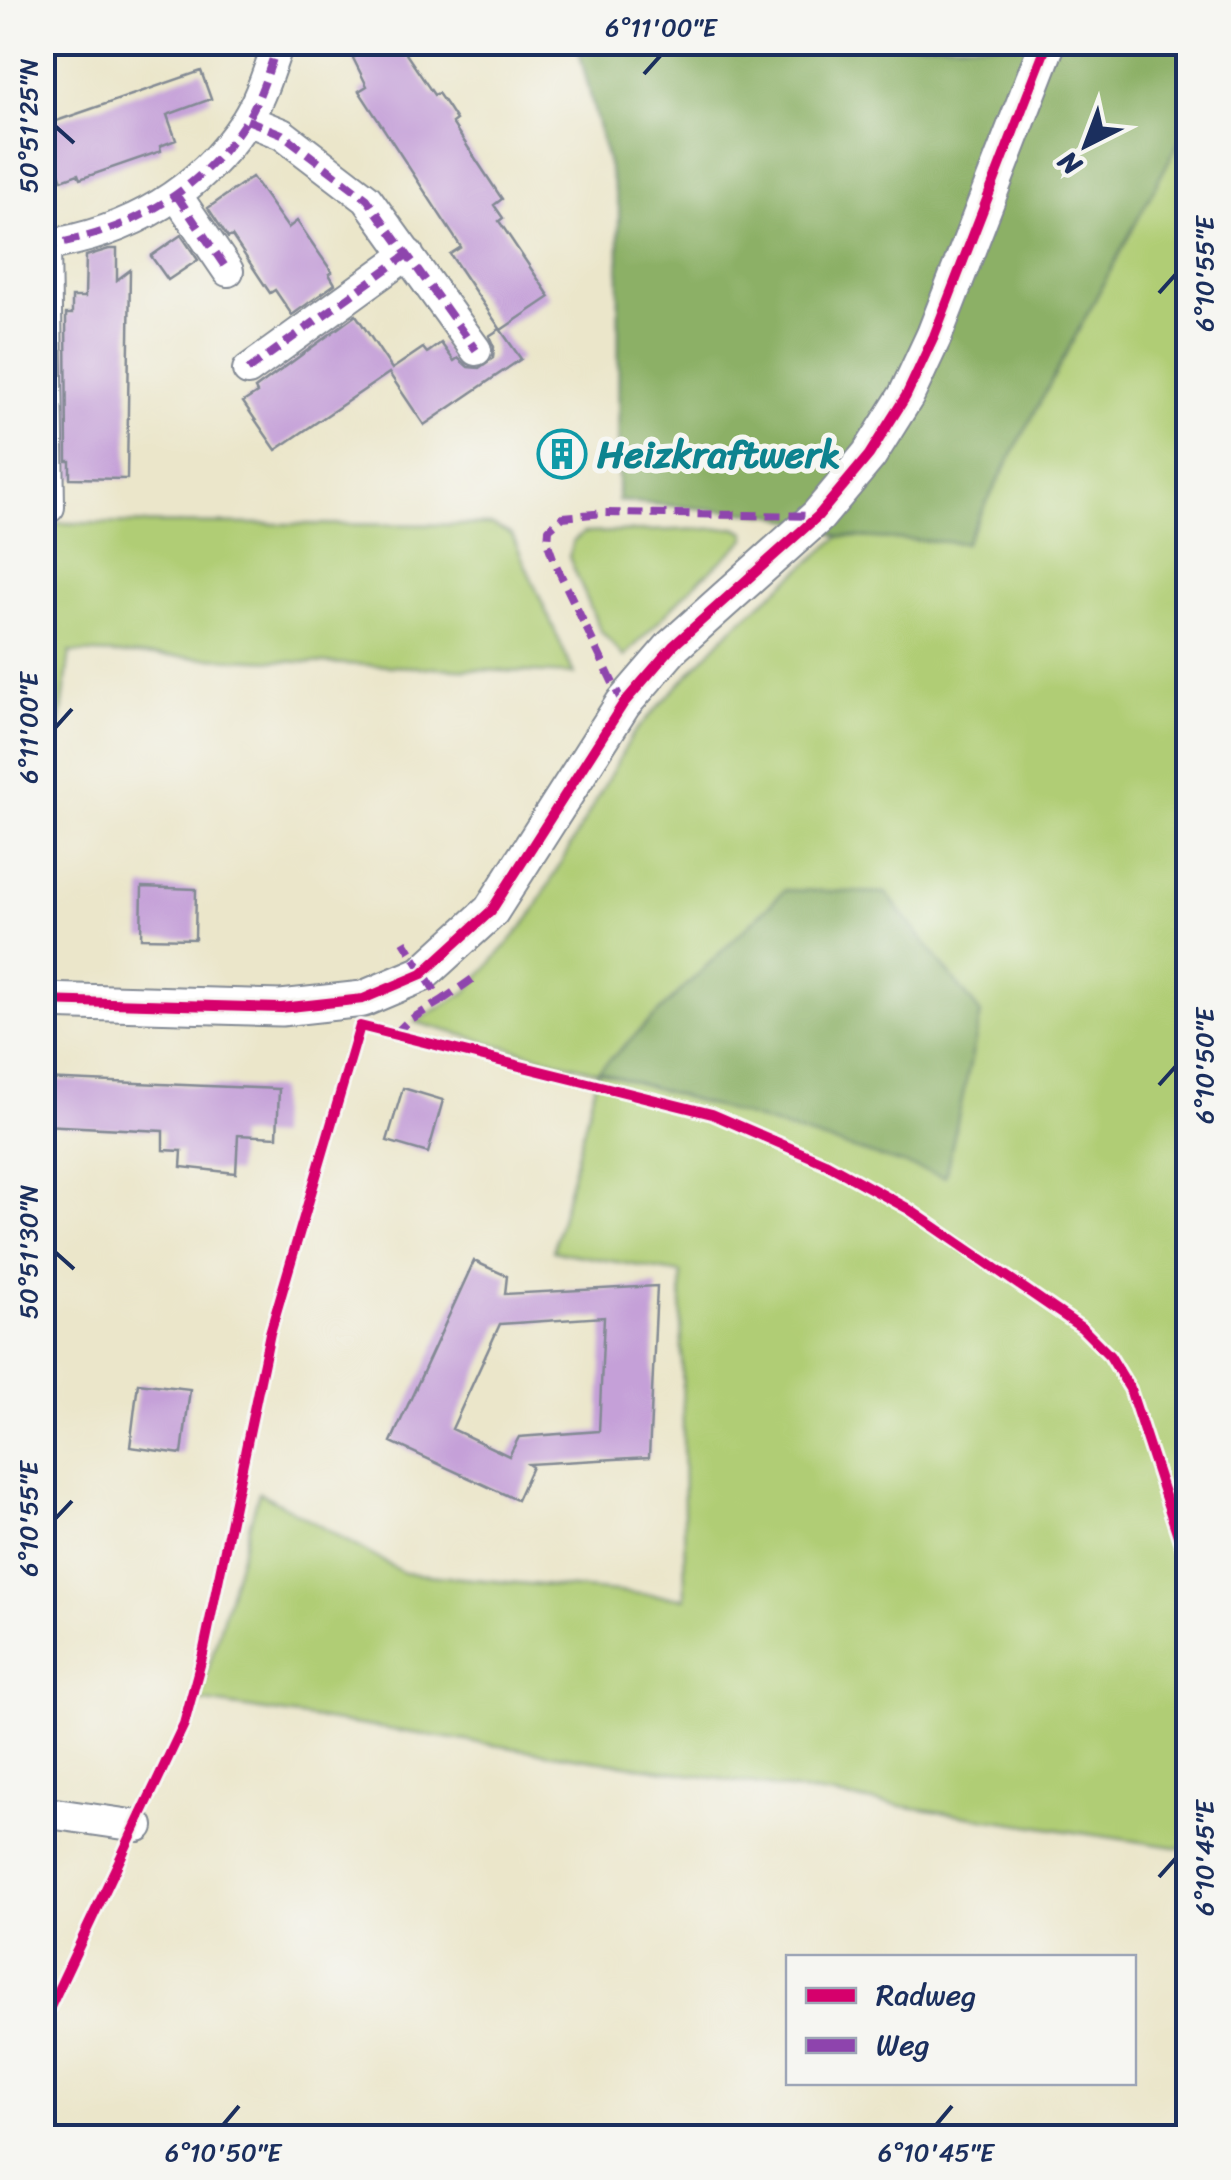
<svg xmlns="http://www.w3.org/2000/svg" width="1231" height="2180" font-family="Sriracha,sans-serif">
  <rect width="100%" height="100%" fill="#f6f6f2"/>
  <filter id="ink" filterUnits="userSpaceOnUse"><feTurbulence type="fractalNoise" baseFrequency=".01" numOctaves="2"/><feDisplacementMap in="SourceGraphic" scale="20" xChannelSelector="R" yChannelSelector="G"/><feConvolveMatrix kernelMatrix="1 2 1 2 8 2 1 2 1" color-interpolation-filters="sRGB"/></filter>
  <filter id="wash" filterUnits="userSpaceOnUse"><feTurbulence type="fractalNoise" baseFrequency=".0048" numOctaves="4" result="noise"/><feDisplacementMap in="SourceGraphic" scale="40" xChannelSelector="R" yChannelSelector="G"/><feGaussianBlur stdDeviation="2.25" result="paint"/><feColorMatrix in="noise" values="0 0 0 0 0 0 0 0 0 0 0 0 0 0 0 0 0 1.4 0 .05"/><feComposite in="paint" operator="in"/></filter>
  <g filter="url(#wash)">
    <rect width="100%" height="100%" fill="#ebe6ca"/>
    <path fill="#b0cd74" stroke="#667e69" stroke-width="2.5" d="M 1188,125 L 1188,1849 L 199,1701 L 259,1492 L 404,1573 L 685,1598 L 681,1273 L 553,1251 L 598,1072 L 415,1022 L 466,992 L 530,918 L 633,734 L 731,629 L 840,536 L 965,543 Z
      M 43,523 L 492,525 L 512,535 L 574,674 L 70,652 L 43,854 Z
      M 735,528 L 746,533 L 746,539 L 693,586 L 624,657 L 600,630 L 569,557 L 573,541 L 583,533 Z"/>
    <path fill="#8cb066" stroke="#547062" stroke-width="2.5" d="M 577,43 L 1188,43 L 1188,125 L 965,543 L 840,536 L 774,515 L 618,501 L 619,208 Z
      M 785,890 L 886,893 L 981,1014 L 945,1177 L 598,1071 Z"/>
    <g id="blocks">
      <path fill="#c5a0d8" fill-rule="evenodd" d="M 376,42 L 398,42 L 434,95 L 438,93 L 447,106 L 456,120 L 452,123 L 502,199 L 494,205 L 503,218 L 499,221 L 550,297 L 501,330 L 450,254 L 461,247 L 359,91 L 367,86 L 353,58 Z
        M 201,71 L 211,99 L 167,115 L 176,140 L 160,146 L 161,151 L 80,179 L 78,174 L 62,180 L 59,172 L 42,178 L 42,126 Z
        M 252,177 L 288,228 L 297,221 L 332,272 L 329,274 L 335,284 L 292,315 L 275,290 L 270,293 L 232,236 L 228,238 L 208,208 Z
        M 181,235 L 198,260 L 168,280 L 151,256 Z
        M 109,249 L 117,249 L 117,280 L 130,270 L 127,479 L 70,478 L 70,461 L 67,461 L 66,314 L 72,314 L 72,297 L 85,297 L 86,256 Z
        M 356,315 L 392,369 L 423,348 L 427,353 L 441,343 L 454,361 L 458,358 L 468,367 L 479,368 L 493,358 L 494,347 L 489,336 L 500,329 L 521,359 L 424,425 L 389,373 L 276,450 L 243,402 L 257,393 L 255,389 Z
        M 142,887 L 196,889 L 195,939 L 141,938 Z
        M 42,1079 L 279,1089 L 277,1137 L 238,1135 L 236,1173 L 181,1167 L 182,1151 L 163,1150 L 163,1131 L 42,1125 Z
        M 403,1088 L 443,1100 L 428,1153 L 387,1141 Z
        M 474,1261 L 507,1276 L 505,1294 L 657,1286 L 649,1457 L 528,1464 L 532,1467 L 517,1500 L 391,1442 ZM 604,1317 L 599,1431 L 519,1437 L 509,1456 L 452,1429 L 500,1324 Z
        M 138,1383 L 190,1389 L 182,1454 L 130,1447 Z"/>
    </g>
  </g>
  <g filter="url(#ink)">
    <use href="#blocks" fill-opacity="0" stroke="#838a94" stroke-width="2.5"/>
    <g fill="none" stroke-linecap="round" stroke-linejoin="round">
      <g stroke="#838a94" stroke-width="34">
        <path id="minor" d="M 247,120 L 282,134 L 367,199 L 476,350
          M 177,196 L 228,271
          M 45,245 L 49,507
          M 42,246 C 128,233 198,194 246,121 C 261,98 269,68 279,42
          M 248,370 L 408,254
          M 42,1812 L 138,1826"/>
      </g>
      <g stroke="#838a94" stroke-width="39">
        <path id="tertiary" d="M 42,1001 L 281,1008 L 363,999 L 422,974 L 491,911 L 623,704 L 673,646 L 818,516 L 869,455 L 906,396 L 934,336 L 1048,42"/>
      </g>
      <use href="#minor" stroke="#fff" stroke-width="30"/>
      <use href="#tertiary" stroke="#fff" stroke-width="35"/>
      <path stroke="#8e44ad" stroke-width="8" stroke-dasharray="15 8" stroke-linecap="butt" d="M 247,120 L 282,134 L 367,199 L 476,350
        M 177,196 L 228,271
        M 45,245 L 49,507
        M 42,246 C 128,233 198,194 246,121 C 261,98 269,68 279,42
        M 248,370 L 408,254
        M 623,704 L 554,561 L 548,544 L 549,529 L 563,517 L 604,513 L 817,516
        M 441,1001 L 474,978
        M 395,1034 L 408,1021 L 441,1001 L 404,941"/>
      <g stroke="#f6f6f2" stroke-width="16">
        <path id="cycleway" d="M 42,1001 L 281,1008 L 363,999 L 422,974 L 491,911 L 623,704 L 673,646 L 818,516 L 869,455 L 906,396 L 934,336 L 1048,42
          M 42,2024 L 184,1724 L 203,1654 L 270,1333 L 360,1026 L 712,1114 L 825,1163 L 907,1208 L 1082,1328 L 1110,1356 L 1130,1389 L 1188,1566"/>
      </g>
      <use href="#cycleway" stroke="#d6006c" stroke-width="10"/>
    </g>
  </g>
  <path fill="none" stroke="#1b2f5e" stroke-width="4" d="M 644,74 L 661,55M 55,126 L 74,143M 1159,293 L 1176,274M 55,728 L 72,709M 1159,1085 L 1176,1066M 55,1252 L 74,1269M 55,1519 L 72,1501M 1159,1877 L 1176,1858M 223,2125 L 239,2106M 936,2125 L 952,2106"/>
  <defs>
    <g id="building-ring" transform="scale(2.5)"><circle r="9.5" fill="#f6f6f2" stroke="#0f9aa8" stroke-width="1.5"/><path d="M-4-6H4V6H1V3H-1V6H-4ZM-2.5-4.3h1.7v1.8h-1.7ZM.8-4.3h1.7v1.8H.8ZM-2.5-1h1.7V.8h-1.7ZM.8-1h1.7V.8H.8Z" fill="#0f9aa8"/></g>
  </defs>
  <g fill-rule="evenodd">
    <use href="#building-ring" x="562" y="454"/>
  </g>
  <g text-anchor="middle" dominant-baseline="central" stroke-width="10" stroke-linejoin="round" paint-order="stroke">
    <g font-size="38" font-weight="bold" fill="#0d838f" stroke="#f6f6f2" text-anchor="start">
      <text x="597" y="454">Heizkraftwerk</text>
    </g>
  </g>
  <rect width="1231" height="2180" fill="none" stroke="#f6f6f2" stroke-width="110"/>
  <rect x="786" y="1955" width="350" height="130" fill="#f6f6f2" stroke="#9ea6b7" stroke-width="2.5"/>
  <rect x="806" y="1988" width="50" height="15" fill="#d6006c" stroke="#9ea6b7" stroke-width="2.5"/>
  <text x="876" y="2005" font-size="30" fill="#1b2f5e">Radweg</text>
  <rect x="806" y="2038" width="50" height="15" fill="#8e44ad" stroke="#9ea6b7" stroke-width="2.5"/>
  <text x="876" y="2055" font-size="30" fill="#1b2f5e">Weg</text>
  <g transform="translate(1086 145) rotate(222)" stroke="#f6f6f2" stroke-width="8" paint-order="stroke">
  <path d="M0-8L18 38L0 25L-18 38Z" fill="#1b2f5e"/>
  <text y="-15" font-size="28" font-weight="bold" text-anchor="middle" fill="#1b2f5e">N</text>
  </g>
  <rect x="55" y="55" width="1121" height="2070" fill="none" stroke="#1b2f5e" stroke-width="4"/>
  <g font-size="25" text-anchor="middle" fill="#1b2f5e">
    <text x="661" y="36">6°11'00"E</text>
    <text transform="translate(28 126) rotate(-90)" y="9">50°51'25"N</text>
    <text transform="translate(1204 274) rotate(-90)" y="9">6°10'55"E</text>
    <text transform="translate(28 728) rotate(-90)" y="9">6°11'00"E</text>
    <text transform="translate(1204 1066) rotate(-90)" y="9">6°10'50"E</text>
    <text transform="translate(28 1252) rotate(-90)" y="9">50°51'30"N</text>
    <text transform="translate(28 1519) rotate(-90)" y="9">6°10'55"E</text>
    <text transform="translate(1204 1858) rotate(-90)" y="9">6°10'45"E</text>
    <text x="223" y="2161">6°10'50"E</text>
    <text x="936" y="2161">6°10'45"E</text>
  </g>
</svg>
